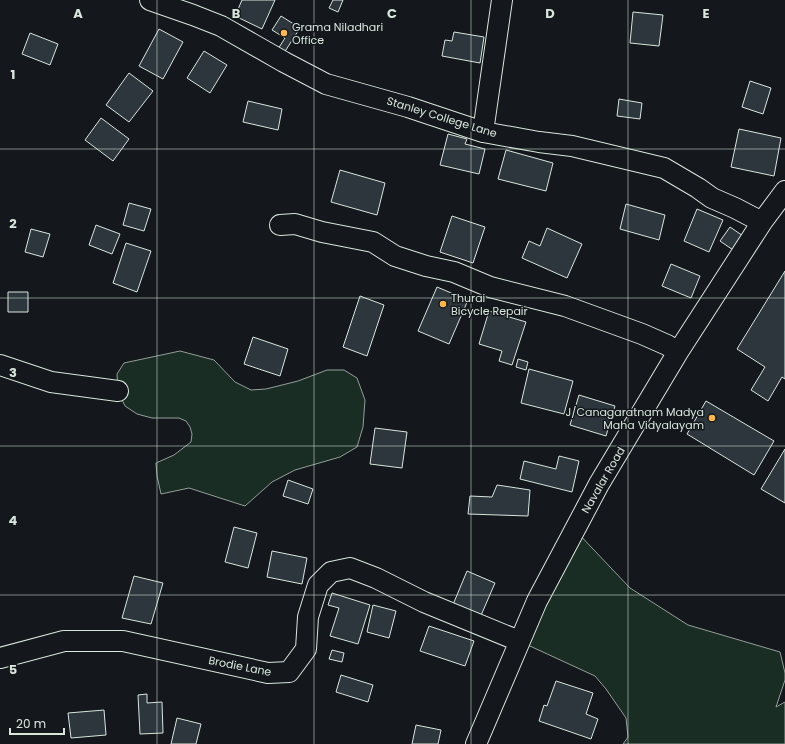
<svg xmlns="http://www.w3.org/2000/svg" width="785" height="744" font-family="Poppins,sans-serif">
  <rect width="100%" height="100%" fill="#14181c"/>
  <path fill="#1a2d24" stroke="#939e99" d="M 180,351 L 214,360 L 235,382 L 251,390 L 266,389 L 298,381 L 327,370 L 344,370 L 357,378 L 365,400 L 363,427 L 357,447 L 340,457 L 295,470 L 272,482 L 245,506 L 189,488 L 161,494 L 157,476 L 156,463 L 174,455 L 191,442 L 192,434 L 190,427 L 186,421 L 179,418 L 152,418 L 137,414 L 125,406 L 118,391 L 117,374 L 124,363 Z
    M 575,530 L 630,588 L 688,625 L 780,652 L 785,673 L 785,680 L 776,707 L 785,702 L 785,744 L 623,744 L 628,737 L 626,718 L 606,689 L 595,676 L 519,641 Z"/>
  <path fill="#2c363c" stroke="#d8e6dc" d="M 242,0 L 275,0 L 262,29 L 235,16 Z
    M 333,0 L 343,0 L 338,12 L 329,8 Z
    M 633,12 L 663,15 L 659,46 L 630,43 Z
    M 281,16 L 300,28 L 284,53 L 278,49 L 285,38 L 272,30 Z
    M 159,29 L 183,42 L 163,79 L 139,66 Z
    M 454,32 L 484,37 L 480,63 L 442,56 L 445,40 L 452,41 Z
    M 30,33 L 58,44 L 50,65 L 22,54 Z
    M 204,51 L 227,65 L 210,93 L 187,78 Z
    M 129,73 L 153,91 L 129,122 L 106,105 Z
    M 750,81 L 771,88 L 763,114 L 742,107 Z
    M 619,99 L 642,103 L 640,119 L 617,116 Z
    M 248,101 L 282,109 L 278,130 L 243,122 Z
    M 101,118 L 129,139 L 113,161 L 85,140 Z
    M 739,129 L 781,138 L 774,176 L 731,167 Z
    M 448,134 L 467,139 L 465,144 L 485,149 L 479,174 L 440,165 Z
    M 506,150 L 553,163 L 546,191 L 498,179 Z
    M 340,170 L 385,183 L 377,215 L 331,202 Z
    M 129,203 L 151,209 L 144,231 L 123,225 Z
    M 626,204 L 665,215 L 659,240 L 620,229 Z
    M 697,209 L 723,220 L 709,252 L 684,241 Z
    M 452,216 L 485,227 L 473,263 L 440,252 Z
    M 96,225 L 120,234 L 112,254 L 89,245 Z
    M 730,227 L 746,238 L 736,252 L 720,241 Z
    M 547,228 L 582,244 L 567,278 L 522,258 L 529,241 L 540,246 Z
    M 31,229 L 50,234 L 43,257 L 25,252 Z
    M 126,243 L 151,251 L 137,292 L 113,283 Z
    M 671,264 L 700,276 L 691,298 L 662,286 Z
    M 785,271 L 785,379 L 782,377 L 768,401 L 751,390 L 765,367 L 737,349 Z
    M 437,287 L 468,300 L 449,344 L 418,331 Z
    M 8,292 L 28,292 L 28,312 L 8,312 Z
    M 360,296 L 384,305 L 367,356 L 343,347 Z
    M 489,311 L 526,322 L 512,365 L 499,361 L 502,351 L 479,344 Z
    M 253,337 L 288,349 L 280,376 L 244,364 Z
    M 518,359 L 528,362 L 526,370 L 516,367 Z
    M 529,369 L 573,381 L 564,414 L 521,403 Z
    M 579,395 L 615,406 L 606,436 L 570,425 Z
    M 706,401 L 774,441 L 754,475 L 687,434 Z
    M 375,428 L 407,432 L 402,468 L 370,464 Z
    M 785,449 L 785,503 L 761,489 Z
    M 559,456 L 579,461 L 572,492 L 520,479 L 524,461 L 556,469 Z
    M 288,480 L 313,489 L 308,504 L 283,496 Z
    M 497,485 L 530,490 L 528,516 L 468,514 L 470,496 L 492,497 Z
    M 234,527 L 257,533 L 248,568 L 225,562 Z
    M 272,551 L 307,558 L 302,584 L 267,577 Z
    M 467,571 L 495,583 L 479,620 L 452,607 Z
    M 134,576 L 163,583 L 151,624 L 122,618 Z
    M 332,593 L 370,605 L 358,644 L 330,636 L 339,608 L 328,605 Z
    M 373,605 L 396,611 L 389,638 L 367,632 Z
    M 429,626 L 474,641 L 465,666 L 420,651 Z
    M 332,650 L 344,653 L 342,662 L 329,659 Z
    M 341,675 L 373,685 L 368,702 L 336,692 Z
    M 556,681 L 593,693 L 586,714 L 598,719 L 591,739 L 539,721 L 544,705 L 547,706 Z
    M 147,694 L 147,703 L 162,702 L 163,733 L 140,734 L 138,695 Z
    M 104,710 L 106,735 L 71,738 L 68,713 Z
    M 177,718 L 201,724 L 196,744 L 171,744 Z
    M 416,725 L 441,730 L 438,744 L 412,744 Z"/>
  <g fill="none" stroke-linecap="round" stroke-linejoin="round">
    <g stroke="#d8e6dc" stroke-width="22">
      <path id="minor" d="M 150,0 L 193,15 L 221,26 L 284,62 L 326,84 L 408,107 L 483,132 L 539,142 L 572,146 L 664,168 L 698,188 L 712,198 L 735,208 L 762,222
        M 483,132 L 502,0
        M 280,225 L 295,224 L 322,232 L 373,242 L 395,256 L 426,266 L 454,272 L 490,287 L 565,306 L 642,334 L 667,345 L 678,352
        M 0,365 L 51,382 L 118,391
        M 0,658 L 64,641 L 123,641 L 268,673 L 289,672 L 306,649 L 308,617 L 318,585 L 331,572 L 350,568 L 376,578 L 424,602 L 519,641
        M 476,744 L 537,601 L 599,484 L 678,352 L 762,222 L 785,191"/>
    </g>
    <use href="#minor" stroke="#14181c" stroke-width="20"/>
  </g>
  <path fill="none" stroke="#d8e6dc" stroke-width="1" stroke-opacity="0.55" d="M 157,0 L 157,744M 314,0 L 314,744M 471,0 L 471,744M 628,0 L 628,744M 0,149 L 785,149M 0,298 L 785,298M 0,446 L 785,446M 0,595 L 785,595"/>
  <g fill="#ffb74d" stroke="#14181c" stroke-width="1.5">
    <circle cx="284" cy="33" r="4"/>
    <circle cx="443" cy="304" r="4"/>
    <circle cx="712" cy="418" r="4"/>
  </g>
  <g text-anchor="middle" dominant-baseline="central" stroke-width="3" stroke-linejoin="round" paint-order="stroke">
    <g font-size="11" fill="#d8e6dc" stroke="#14181c" text-anchor="start">
      <text x="292" y="27">Grama Niladhari<tspan x="292" dy="13">Office</tspan></text>
      <text x="451" y="298">Thurai<tspan x="451" dy="13">Bicycle Repair</tspan></text>
      <text x="704" y="412" text-anchor="end">J/Canagaratnam Madya<tspan x="704" dy="13">Maha Vidyalayam</tspan></text>
    </g>
    <g font-size="11" fill="#d8e6dc" stroke="#14181c">
      <text transform="translate(442 117) rotate(17)">Stanley College Lane</text>
      <text transform="translate(603 480) rotate(-60)">Navalar Road</text>
      <text transform="translate(240 666) rotate(11)">Brodie Lane</text>
    </g>
  </g>
  <g font-size="13" text-anchor="middle" font-weight="bold" fill="#d8e6dc" stroke="#14181c" stroke-width="3" stroke-linejoin="round" paint-order="stroke">
    <text x="78" y="18">A</text>
    <text x="236" y="18">B</text>
    <text x="392" y="18">C</text>
    <text x="550" y="18">D</text>
    <text x="706" y="18">E</text>
    <text x="13" y="79">1</text>
    <text x="13" y="228">2</text>
    <text x="13" y="377">3</text>
    <text x="13" y="525">4</text>
    <text x="13" y="674">5</text>
  </g>
  <path d="M10 728v6h54v-6" fill="none" stroke="#d8e6dc" stroke-width="2"/>
  <text x="16" y="728" font-size="12" fill="#d8e6dc" stroke="#14181c" stroke-width="3" paint-order="stroke">20 m</text>
</svg>
